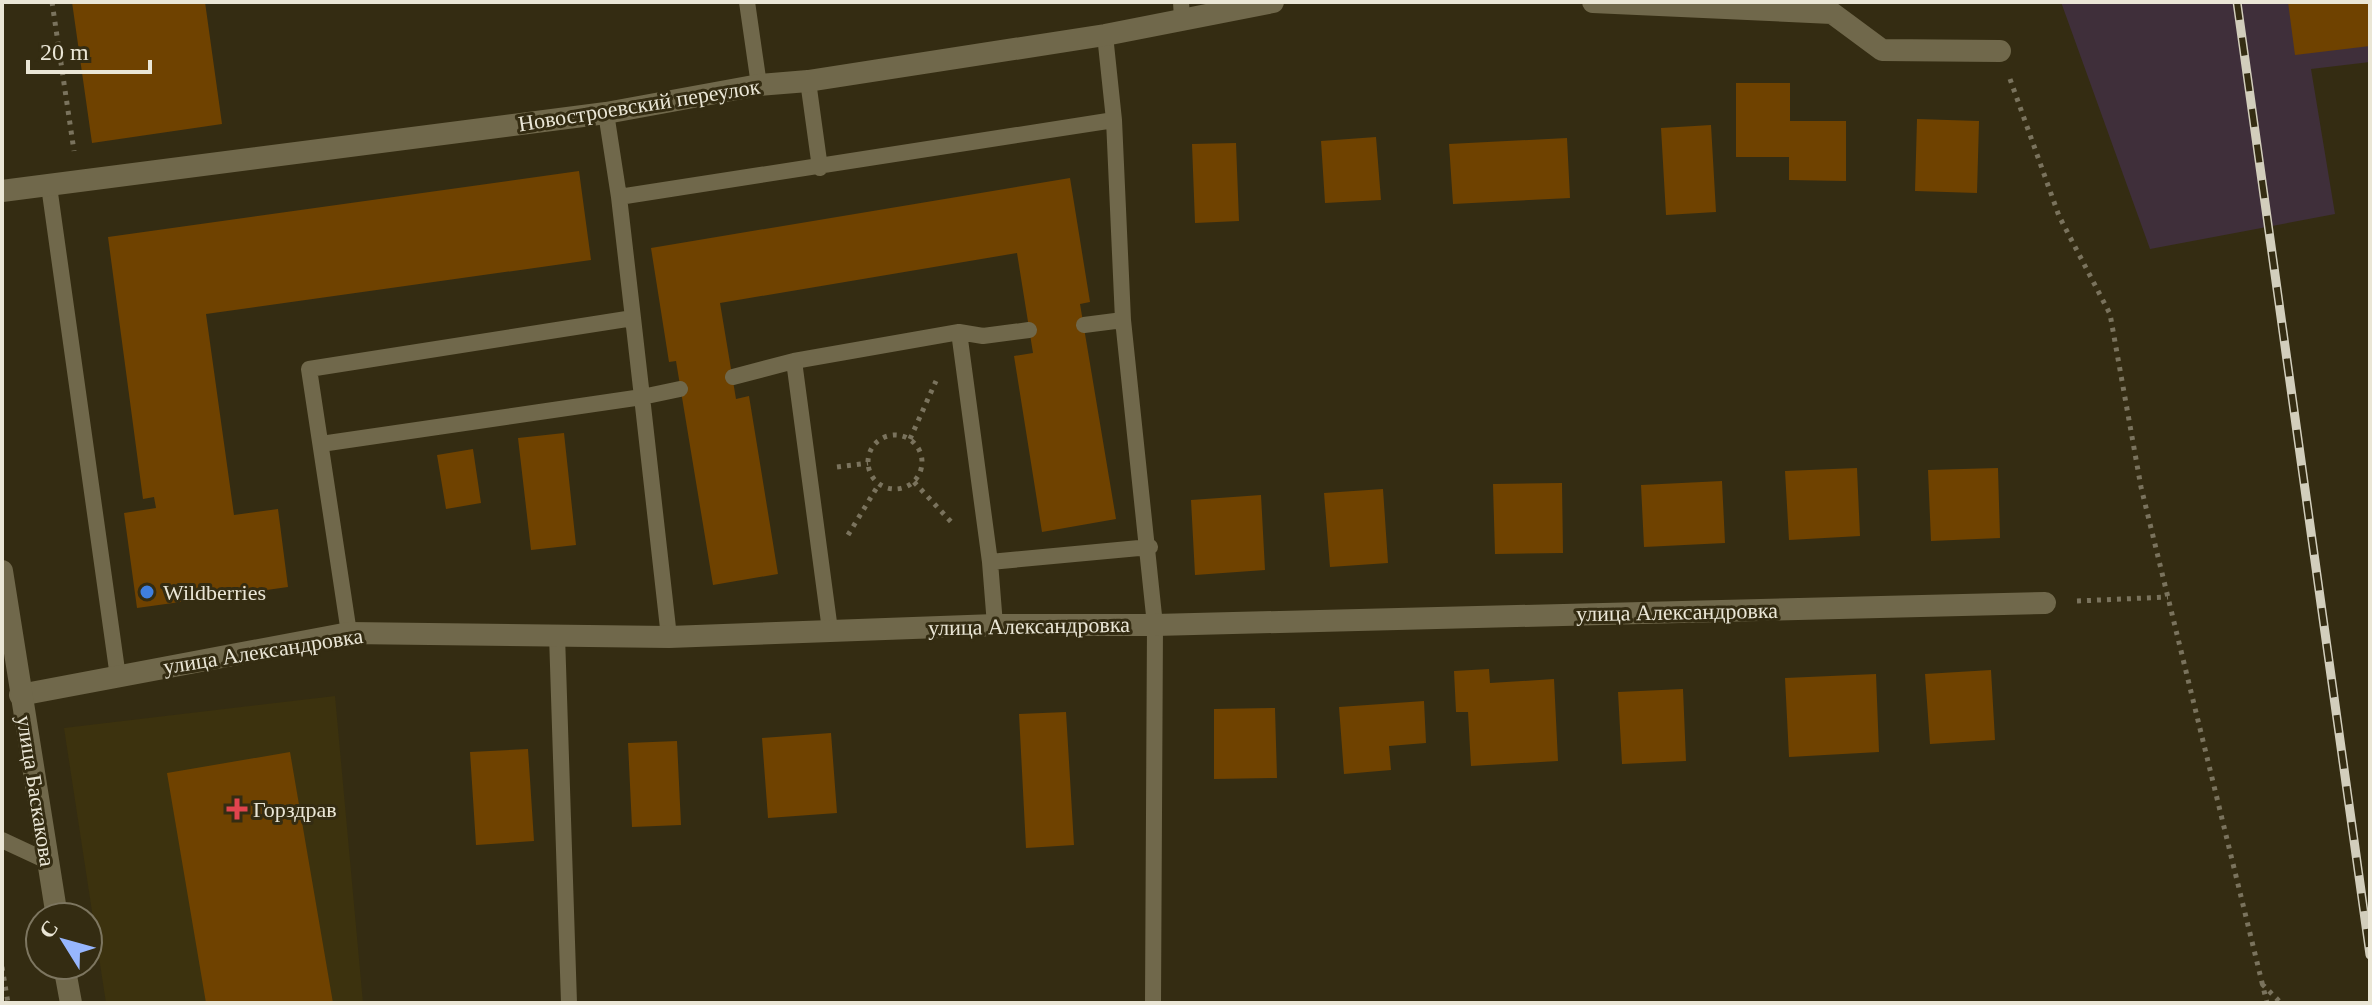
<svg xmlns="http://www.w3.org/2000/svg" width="2372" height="1005" font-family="'Times New Roman',serif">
  <rect width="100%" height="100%" fill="#342c12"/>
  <path fill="#3c320e" d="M 335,696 L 363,1003 L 106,1003 L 64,728 Z"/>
  <path fill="#3f2f3a" d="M 2061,2 L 2370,2 L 2370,62 L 2311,69 L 2335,214 L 2150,249 Z"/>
  <path fill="#6f4200" d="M 72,2 L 205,2 L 222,124 L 92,143 Z
    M 2288,2 L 2370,2 L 2370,46 L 2295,55 Z
    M 1736,83 L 1790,83 L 1790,121 L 1846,121 L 1846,181 L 1789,180 L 1789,157 L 1736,157 Z
    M 1917,119 L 1979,121 L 1977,193 L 1915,191 Z
    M 1711,125 L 1716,212 L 1666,215 L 1661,128 Z
    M 1376,137 L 1381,200 L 1325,203 L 1321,141 Z
    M 1567,138 L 1570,198 L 1453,204 L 1449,144 Z
    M 1236,143 L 1239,221 L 1195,223 L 1192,144 Z
    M 579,171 L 591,260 L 206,314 L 234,515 L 278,509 L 288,587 L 137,608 L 124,513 L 156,508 L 154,497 L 143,499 L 108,237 Z
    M 1070,178 L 1090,302 L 1080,304 L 1116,519 L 1042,532 L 1014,356 L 1033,353 L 1017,253 L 720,303 L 736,399 L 749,396 L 778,574 L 713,585 L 676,361 L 669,362 L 651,248 Z
    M 564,433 L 576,545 L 531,550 L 518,438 Z
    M 473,449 L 481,503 L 446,509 L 437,455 Z
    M 1857,468 L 1860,536 L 1789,540 L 1785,471 Z
    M 1998,468 L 2000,538 L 1931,541 L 1928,470 Z
    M 1722,481 L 1725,543 L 1644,547 L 1641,485 Z
    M 1562,483 L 1563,553 L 1495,554 L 1493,484 Z
    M 1383,489 L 1388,563 L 1330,567 L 1324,493 Z
    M 1261,495 L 1265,570 L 1195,575 L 1191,500 Z
    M 1489,669 L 1490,683 L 1554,679 L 1558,761 L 1471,766 L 1468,712 L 1456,712 L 1454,671 Z
    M 1991,670 L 1995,740 L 1930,744 L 1925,674 Z
    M 1876,674 L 1879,752 L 1789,757 L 1785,678 Z
    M 1683,689 L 1686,761 L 1622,764 L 1618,692 Z
    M 1424,701 L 1426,743 L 1389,746 L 1391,770 L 1344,774 L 1339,707 Z
    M 1275,708 L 1277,778 L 1214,779 L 1214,709 Z
    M 1066,712 L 1074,845 L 1026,848 L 1019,714 Z
    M 831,733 L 837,813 L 768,818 L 762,738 Z
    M 677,741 L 681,825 L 632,827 L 628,743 Z
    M 528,749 L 534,841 L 476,845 L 470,752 Z
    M 290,752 L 333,1003 L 206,1003 L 167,773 Z"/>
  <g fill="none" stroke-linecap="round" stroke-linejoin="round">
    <path stroke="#7a735d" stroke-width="5" stroke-dasharray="4 6" stroke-linecap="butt" d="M 52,2 L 74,151
      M 2010,79 L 2059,216 L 2110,314 L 2141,487 L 2267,1003
      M868 462a27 27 0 1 1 54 0a27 27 0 1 1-54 0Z
      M 910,439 L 936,381
      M 837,467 L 868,463
      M 914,482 L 954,525
      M 848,535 L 879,484
      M 2077,601 L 2168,597
      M 2,967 L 8,1003
      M 2262,984 L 2281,1003"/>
    <path stroke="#70684b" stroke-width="16" d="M 747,2 L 759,85
      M 1181,2 L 1182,19
      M 1105,35 L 1114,120 L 1123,320 L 1155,625 L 1153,1003
      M 808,81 L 820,168
      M 606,113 L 619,197
      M 49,186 L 118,677
      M 633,318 L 642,397 L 680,389
      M 1084,325 L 1123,320
      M 959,332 L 983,336 L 1029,330
      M 733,377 L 794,361
      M 321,444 L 642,397 L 669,637
      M 990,562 L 1150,547
      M 830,630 L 794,361 L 959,332 L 990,562 L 995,625
      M 349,633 L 309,369 L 633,318 L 619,197 L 1114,120
      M 557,635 L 569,1003
      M 2,840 L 47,861"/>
    <path stroke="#70684b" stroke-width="22" d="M 1593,2 L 1832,13 L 1882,50 L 2000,51
      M 2,191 L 606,113 L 759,85 L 808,81 L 1105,35 L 1273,2
      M 20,695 L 349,633 L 669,637 L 995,625 L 1155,625 L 2045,603"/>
    <path stroke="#70684b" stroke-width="22" d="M 2,571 L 57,917
      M 64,965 L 71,1003"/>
    <g stroke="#d2cebc" stroke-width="9">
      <path id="rail" d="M 2237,2 L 2370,955"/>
    </g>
    <use href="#rail" stroke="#342c12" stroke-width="6" stroke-dasharray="18" stroke-linecap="butt"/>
  </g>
  <circle fill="#3f7fe0" stroke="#342c12" stroke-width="3" cx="147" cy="592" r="8"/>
  <path fill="#e0444e" stroke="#342c12" stroke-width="3" d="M233 797h8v8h8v8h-8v8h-8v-8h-8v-8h8z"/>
  <g text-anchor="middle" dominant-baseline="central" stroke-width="6" stroke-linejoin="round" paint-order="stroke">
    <g font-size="22" fill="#eae6d6" stroke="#342c12">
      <text transform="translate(639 105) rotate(-9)">Новостроевский переулок</text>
      <text transform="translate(1677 612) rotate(-1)">улица Александровка</text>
      <text transform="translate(1029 626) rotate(-1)">улица Александровка</text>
      <text transform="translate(263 651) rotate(-9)">улица Александровка</text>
      <text transform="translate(36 791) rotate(81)">улица Баскакова</text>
    </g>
    <g font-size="22" fill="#eae6d6" stroke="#342c12" text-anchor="start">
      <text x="163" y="592">Wildberries</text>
      <text x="253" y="809">Горздрав</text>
    </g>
  </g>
  <rect width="2372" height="1005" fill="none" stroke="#eae6d6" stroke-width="8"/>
  <g transform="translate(64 941) rotate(307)"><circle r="38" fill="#342c12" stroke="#7d7660" stroke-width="2"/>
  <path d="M0-6L14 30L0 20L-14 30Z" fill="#97b6fd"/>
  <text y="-12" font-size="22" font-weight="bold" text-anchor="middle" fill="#eae6d6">С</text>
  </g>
  <path d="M28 60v12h122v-12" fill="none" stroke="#eae6d6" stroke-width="4"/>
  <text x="40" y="60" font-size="24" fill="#eae6d6" stroke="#342c12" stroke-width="6" paint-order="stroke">20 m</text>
</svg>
